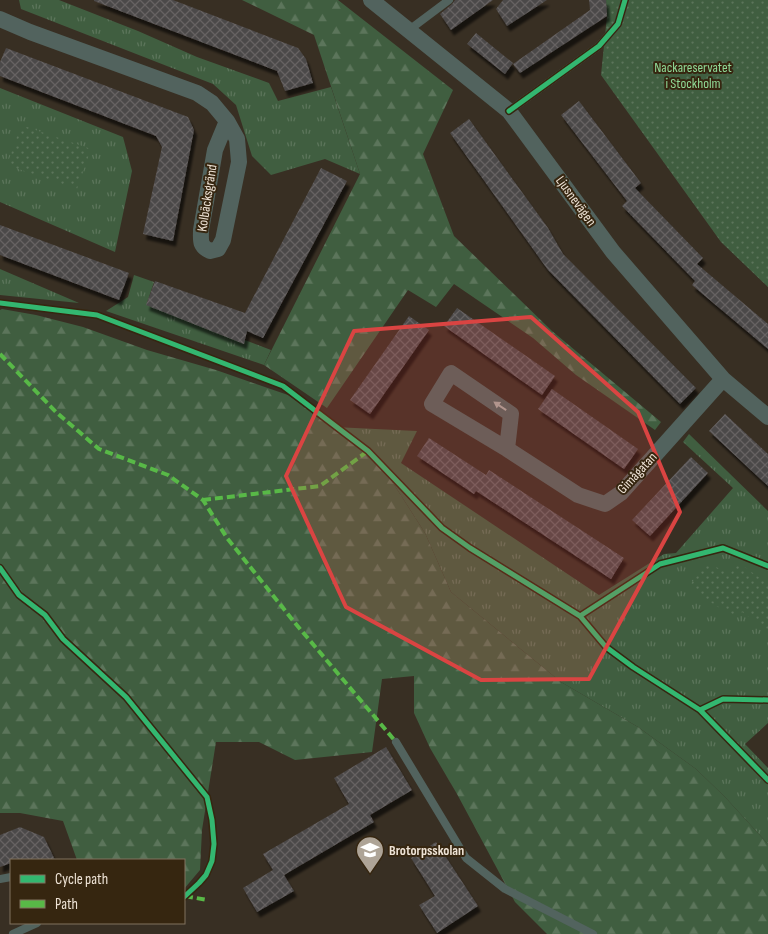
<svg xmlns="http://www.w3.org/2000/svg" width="768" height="934" font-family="'Sofia Sans Condensed',sans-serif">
  <defs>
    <pattern id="grass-tufts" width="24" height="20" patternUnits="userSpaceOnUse" patternTransform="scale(1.25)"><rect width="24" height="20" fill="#405e40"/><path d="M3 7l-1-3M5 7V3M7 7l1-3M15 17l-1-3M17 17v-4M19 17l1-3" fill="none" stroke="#5c755b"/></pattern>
    <pattern id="forest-firs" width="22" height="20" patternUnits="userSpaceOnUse" patternTransform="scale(1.25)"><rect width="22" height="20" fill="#405e40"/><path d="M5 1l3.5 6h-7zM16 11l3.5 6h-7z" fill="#5c755b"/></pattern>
    <pattern id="park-dots" width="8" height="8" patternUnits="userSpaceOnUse" patternTransform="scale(1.25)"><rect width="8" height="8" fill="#405e40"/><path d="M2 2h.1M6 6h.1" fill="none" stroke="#5c755b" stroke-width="1.8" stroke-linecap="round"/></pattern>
    <pattern id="building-cross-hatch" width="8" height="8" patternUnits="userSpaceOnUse" patternTransform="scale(1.25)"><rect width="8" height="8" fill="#4c4848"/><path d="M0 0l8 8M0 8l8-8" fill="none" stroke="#666262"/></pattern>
    <filter id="shadow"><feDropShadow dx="3" dy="5.5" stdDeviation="1" flood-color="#0009"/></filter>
  </defs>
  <rect width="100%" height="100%" fill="#382f23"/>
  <path fill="url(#grass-tufts)" d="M 19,0 L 59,0 L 138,31 L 197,57 L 269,83 L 278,101 L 331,87 L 360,174 L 325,159 L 271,175 L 252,156 L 236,105 L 213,84 L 21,9 Z
    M 0,88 L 123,137 L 132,171 L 115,252 L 0,202 Z
    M 0,269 L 79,303 L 0,295 Z
    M 134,275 L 154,282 L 147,303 L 271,350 L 264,365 L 106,311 L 128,297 Z
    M 334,427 L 417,431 L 401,463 L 599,595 L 664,554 L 676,553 L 733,488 L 683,442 L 689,434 L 768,511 L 768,723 L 745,744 L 768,768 L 768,844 L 725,797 L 696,769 L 638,727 L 561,682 L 451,592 L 425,533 L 384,469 Z"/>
  <path fill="url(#forest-firs)" d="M 242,0 L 338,0 L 453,90 L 423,154 L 454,236 L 552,331 L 661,422 L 655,430 L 576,375 L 533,338 L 454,284 L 436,307 L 408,290 L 327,408 L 264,365 L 360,174 L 314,35 Z
    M 2,309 L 36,315 L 83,327 L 147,350 L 216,370 L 288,395 L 334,427 L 384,469 L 425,533 L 451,592 L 561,682 L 638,727 L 696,769 L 725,797 L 768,844 L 768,934 L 547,934 L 515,902 L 457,794 L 430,748 L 414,713 L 414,676 L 382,679 L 372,752 L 295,760 L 259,742 L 216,742 L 202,830 L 200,870 L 184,889 L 184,860 L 77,860 L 63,821 L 20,813 L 0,813 L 0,310 Z"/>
  <path fill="url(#park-dots)" d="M 606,0 L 768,0 L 768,287 L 721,242 L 601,75 L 607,16 Z
    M 21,125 L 91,149 L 77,189 L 7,165 Z
    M 708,563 L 730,574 L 739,563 L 768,584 L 768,628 L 767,630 L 742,612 L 737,616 L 716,606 L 689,586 Z"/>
  <path fill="url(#building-cross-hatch)" filter="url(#shadow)" d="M 94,0 L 173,0 L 298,48 L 306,59 L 313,83 L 285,91 L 277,71 L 94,1 Z
    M 455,0 L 493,0 L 451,30 L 440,14 L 452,4 Z
    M 503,0 L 547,0 L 507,26 L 496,9 Z
    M 589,0 L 606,0 L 607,16 L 520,73 L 513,64 L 590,10 Z
    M 476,33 L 513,63 L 505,74 L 467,44 Z
    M 6,48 L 188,117 L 194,130 L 173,241 L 143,234 L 162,147 L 156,136 L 0,76 L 0,62 Z
    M 579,101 L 641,183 L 635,188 L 703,258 L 697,264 L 768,324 L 768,349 L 692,285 L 695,281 L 622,206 L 627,201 L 561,115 Z
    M 469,119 L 548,228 L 563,254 L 696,388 L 680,404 L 548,270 L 450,133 Z
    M 321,168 L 347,181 L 263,338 L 247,331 L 244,344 L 146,305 L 155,281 L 245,313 Z
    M 0,225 L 129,273 L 119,300 L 0,255 Z
    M 457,308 L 555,376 L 542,395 L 444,326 Z
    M 409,316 L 429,330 L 370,414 L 350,400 Z
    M 552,389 L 638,449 L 624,469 L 538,409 Z
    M 725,414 L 768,454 L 768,486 L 709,431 Z
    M 429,438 L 486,475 L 489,470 L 624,558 L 611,579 L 476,491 L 474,494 L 417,456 Z
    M 691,457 L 708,473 L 650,536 L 632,520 Z
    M 386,747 L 412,790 L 370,815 L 374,822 L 284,875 L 294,891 L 257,912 L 243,888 L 273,870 L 263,854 L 349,804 L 334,778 Z
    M 20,827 L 44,837 L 55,860 L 11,860 L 11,863 L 0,867 L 0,835 Z
    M 436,842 L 478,906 L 437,933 L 419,905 L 435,896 L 411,858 Z"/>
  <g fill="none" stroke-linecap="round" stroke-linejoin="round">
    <path stroke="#52635e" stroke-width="8" d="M 409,30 L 449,0
      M 509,111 L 599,46 L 618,24 L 625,0
      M 396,742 L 466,858 L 505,889 L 593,934
      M 0,879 L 11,877
      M 13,934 L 37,923"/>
    <path stroke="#52635e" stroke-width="16" d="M 371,0 L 509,111 L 613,252 L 723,379 L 768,417
      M 0,19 L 30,32 L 197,93 L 212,103 L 227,121 L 237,139 L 239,162 L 223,240 L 218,249 L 210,251 C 199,246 201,240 201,230 L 215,150 L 227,121
      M 507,449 L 511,414 L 451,373 L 432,404 L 507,449 L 578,495 L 605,504 L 621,493 L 723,379"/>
    <path stroke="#58b947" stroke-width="4" stroke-dasharray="8 4" stroke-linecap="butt" d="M 0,354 L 56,412 L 99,449 L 168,475 L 203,500 L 227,538 L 295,623 L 396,742
      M 203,500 L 320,486 L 368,451
      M 185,896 L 207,900"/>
    <g stroke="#362610" stroke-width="8">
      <path id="cycleway" d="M 509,111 L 599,46 L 618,24 L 625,0
        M 0,303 L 97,315 L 283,386 L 368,451 L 442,528 L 470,548 L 580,616 L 606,647 L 633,667 L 700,710 L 768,780
        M 0,568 L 19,595 L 45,615 L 63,639 L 126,697 L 207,797 L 212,820 L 214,844 L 212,861 L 206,875 L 199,883 L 184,897
        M 580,616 L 660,564 L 723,548 L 768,566
        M 700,710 L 723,699 L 768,700"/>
    </g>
    <use href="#cycleway" stroke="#33b770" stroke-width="5"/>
  </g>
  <defs><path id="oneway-solid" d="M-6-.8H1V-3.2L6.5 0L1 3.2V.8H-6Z" transform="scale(1.25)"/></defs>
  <use fill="#a8a9a0" href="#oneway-solid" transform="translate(500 406) rotate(-146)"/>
  <path fill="#da4442" fill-opacity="0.2" stroke="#da4442" stroke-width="4" stroke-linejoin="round" d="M 531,317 L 638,412 L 680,512 L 589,679 L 481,680 L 346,607 L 286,476 L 354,331 Z"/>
  <defs>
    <g id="school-pin" transform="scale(1.4375)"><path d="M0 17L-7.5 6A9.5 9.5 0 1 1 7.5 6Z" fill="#aea497" stroke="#362610"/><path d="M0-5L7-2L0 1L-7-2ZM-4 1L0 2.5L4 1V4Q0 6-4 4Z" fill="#fff"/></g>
  </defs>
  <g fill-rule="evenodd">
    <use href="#school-pin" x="370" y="850"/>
  </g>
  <g text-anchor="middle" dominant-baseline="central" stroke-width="4" stroke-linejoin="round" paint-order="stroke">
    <g font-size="14" fill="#8fd996" stroke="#362610">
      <text x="693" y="67">Nackareservatet<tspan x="693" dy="16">i Stockholm</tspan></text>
    </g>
    <g font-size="14" fill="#eee3d6" stroke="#362610">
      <text transform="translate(207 198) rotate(-81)">Kolbäcksgränd</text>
      <text transform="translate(576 201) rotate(54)">Ljusnevägen</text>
      <text transform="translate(637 473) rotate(-47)">Gimågatan</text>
    </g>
    <g font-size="14" font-weight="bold" fill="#eee3d6" stroke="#362610" text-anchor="start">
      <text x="389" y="850">Brotorpsskolan</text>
    </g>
  </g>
  <rect x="10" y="859" width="175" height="65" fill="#362610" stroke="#80725f"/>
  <rect x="20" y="875" width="25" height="8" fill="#33b770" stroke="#80725f"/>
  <text x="55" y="884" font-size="15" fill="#eee3d6">Cycle path</text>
  <rect x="20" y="900" width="25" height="8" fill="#58b947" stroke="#80725f"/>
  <text x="55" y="909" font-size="15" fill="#eee3d6">Path</text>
</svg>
